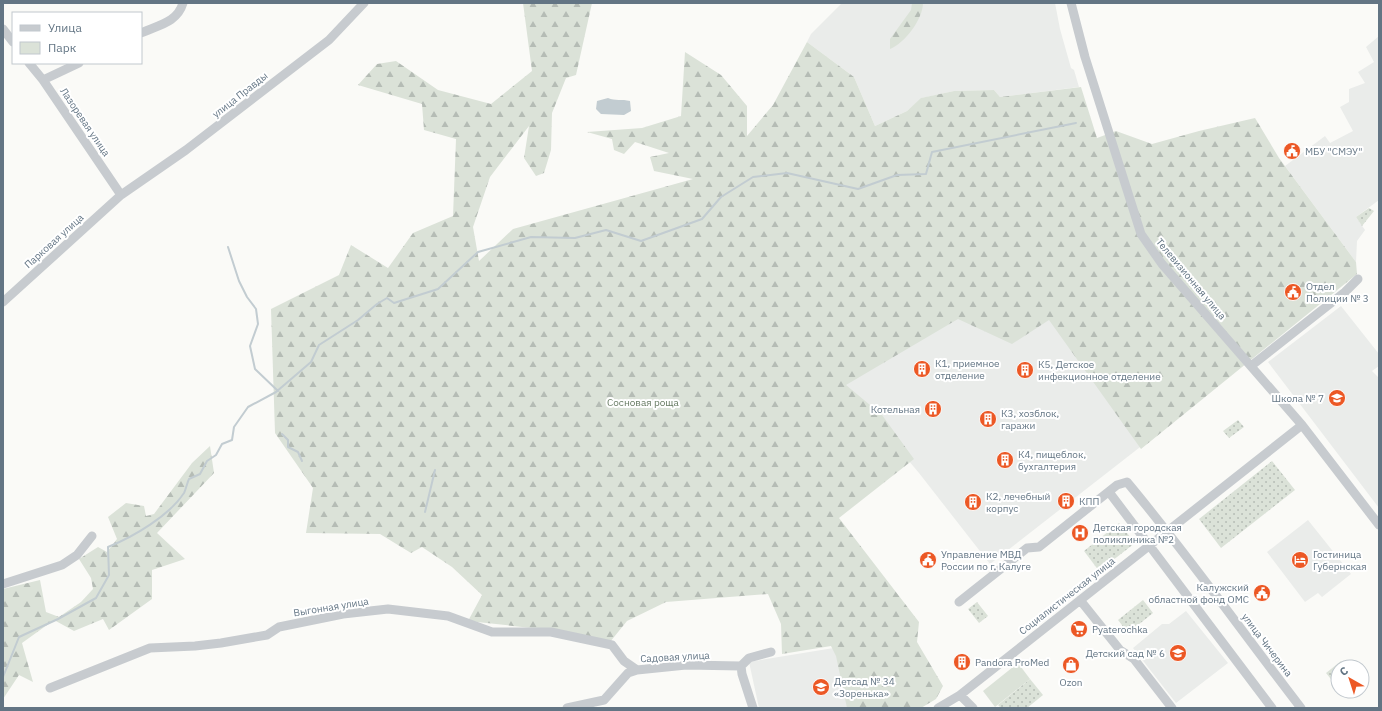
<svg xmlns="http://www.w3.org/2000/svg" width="1382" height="711" font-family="'IBM Plex Sans',sans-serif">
  <defs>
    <pattern id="green-dots" width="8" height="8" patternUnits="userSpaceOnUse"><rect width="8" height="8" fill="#dbe2d8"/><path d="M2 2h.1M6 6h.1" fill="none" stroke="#b5bcb5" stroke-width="1.8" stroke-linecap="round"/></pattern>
    <pattern id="forest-firs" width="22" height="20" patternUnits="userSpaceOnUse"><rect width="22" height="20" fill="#dbe2d8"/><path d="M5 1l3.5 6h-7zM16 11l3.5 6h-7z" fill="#b5bcb5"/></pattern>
  </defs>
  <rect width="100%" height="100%" fill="#fafaf7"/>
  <path fill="#eaecea" d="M 842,3 L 1055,3 L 1060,29 L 1071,68 L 1074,70 L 1079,87 L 1000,97 L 994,90 L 954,91 L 922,98 L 907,111 L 875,126 L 854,77 L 807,42 L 811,34 Z
    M 1379,36 L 1379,200 L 1356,217 L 1365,230 L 1357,241 L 1356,262 L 1285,166 L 1325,136 L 1330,143 L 1353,131 L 1340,107 L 1349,102 L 1349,89 L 1365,83 L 1358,72 L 1374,62 L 1366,47 Z
    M 1120,250 L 1162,430 L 990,564 L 919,473 L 841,381 L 967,303 Z
    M 1341,306 L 1379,354 L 1379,366 L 1372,371 L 1379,378 L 1379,508 L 1268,362 Z
    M 1308,520 L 1351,574 L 1322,597 L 1318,593 L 1305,602 L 1267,552 Z
    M 1186,611 L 1228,663 L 1176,703 L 1133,648 L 1162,624 L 1169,624 Z
    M 870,642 L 895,708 L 759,708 L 749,662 Z"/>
  <path fill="url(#green-dots)" d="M 1369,208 L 1374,211 L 1362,226 L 1356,217 Z
    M 1238,420 L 1244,427 L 1229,438 L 1223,431 Z
    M 1272,461 L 1295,490 L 1221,548 L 1199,519 Z
    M 1119,523 L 1135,543 L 1099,571 L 1084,551 Z
    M 1143,600 L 1153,613 L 1128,633 L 1118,620 Z
    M 977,602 L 988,616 L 979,623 L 968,609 Z
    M 1341,661 L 1345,667 L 1338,667 L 1338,680 L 1334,683 L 1326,673 Z
    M 1030,679 L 1043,695 L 1027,708 L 1001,708 L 998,705 Z"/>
  <path fill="url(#forest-firs)" d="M 523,3 L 592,3 L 576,75 L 566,78 L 552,113 L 551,150 L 544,173 L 536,176 L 524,158 L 529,126 L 490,177 L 473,227 L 479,261 L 513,229 L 693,179 L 654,171 L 650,157 L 669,153 L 635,142 L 624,154 L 614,150 L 612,139 L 587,132 L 642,128 L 681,116 L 685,52 L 721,75 L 747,106 L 747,136 L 773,105 L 807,42 L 854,77 L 875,126 L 907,111 L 921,98 L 954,91 L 994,90 L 1000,97 L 1081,87 L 1097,138 L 1116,131 L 1152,144 L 1199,131 L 1255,118 L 1279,158 L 1356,262 L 1357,274 L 1141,449 L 1049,320 L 1012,344 L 958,319 L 846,385 L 882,415 L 914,459 L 839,518 L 919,622 L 917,642 L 943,686 L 936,699 L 921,708 L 847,708 L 836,656 L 831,646 L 782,654 L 781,624 L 768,594 L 666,602 L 627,621 L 610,642 L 550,630 L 468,621 L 482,595 L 452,567 L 422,547 L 411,553 L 380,534 L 306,533 L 313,488 L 275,433 L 271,309 L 339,275 L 351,245 L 388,268 L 413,233 L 453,216 L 456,139 L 424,130 L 422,104 L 358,85 L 377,64 L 396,61 L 438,90 L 491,104 L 532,71 Z
    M 912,3 L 923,3 C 923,19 905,43 890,49 L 890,39 L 911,10 Z
    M 210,446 L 214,473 L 157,533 L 185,559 L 152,570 L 152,599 L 109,630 L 103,619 L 74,631 L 54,620 L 22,643 L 33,682 L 19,675 L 3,699 L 3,589 L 40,580 L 46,612 L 59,617 L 81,602 L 93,589 L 91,578 L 79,559 L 98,547 L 107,552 L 117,539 L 108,517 L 126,503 L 144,506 L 146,516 L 154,514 L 192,463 Z"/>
  <path fill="#dbe2d8" d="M 1018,663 L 1030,679 L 995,707 L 983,691 Z"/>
  <path fill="#c2ccd1" d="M 608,98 C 615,101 622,99 630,101 L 631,111 L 624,115 L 601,114 L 596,109 L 597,101 Z"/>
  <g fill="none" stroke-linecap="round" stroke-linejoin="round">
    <path stroke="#c2ccd1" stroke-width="2" d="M 228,247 L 239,281 L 247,297 L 256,309 L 258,324 L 250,346 L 255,369 L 278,391
      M 282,434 L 288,440 L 288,447 L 298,452 L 302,461
      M 425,512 L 435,470
      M 3,677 L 19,637 L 58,619 L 96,598 L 109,575 L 108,547 C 133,537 169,516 184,493 C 186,489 187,483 189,479 L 200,474 L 207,461 L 216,455 L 222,444 L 232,440 L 234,427 L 248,407 L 276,392 L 311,362 L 319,345 L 358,320 L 377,304 L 387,298 L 394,303 L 438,289 L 478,252 L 531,237 L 575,238 L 606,230 L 641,241 L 702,219 L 721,197 L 753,177 L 787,173 L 858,189 L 897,175 L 926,174 L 932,152 L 1076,123"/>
    <path stroke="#c7cbcf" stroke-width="9" d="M 1071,3 L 1085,57 L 1141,234 L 1162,264 L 1302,425 L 1379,525
      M 3,29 L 13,42
      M 141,33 C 158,25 177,23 183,3
      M 29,63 L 43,80 L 121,195
      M 43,80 L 79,63
      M 3,302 L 121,195 L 186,150 L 329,40 L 364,3
      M 1251,366 L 1345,292 L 1358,279
      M 1109,492 L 1272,708
      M 3,584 L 62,565 L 77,555 L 92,536
      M 1080,600 L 1120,650 L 1134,659 L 1172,708
      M 959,602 L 1027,548 L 1039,547 L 1117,485 L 1127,482 C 1188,555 1243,633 1301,708
      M 741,666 L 742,674 L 753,708
      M 50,688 L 150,648 L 195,646 L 221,643 L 267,635 L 279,627 L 343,614 L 388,609 L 448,616 L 492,632 L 551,632 L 612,645 L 624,661 L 637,670
      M 960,695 L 973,708
      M 567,708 L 604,700 L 628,673 L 637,670 L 686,665 L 741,666 L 749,658 L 771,652
      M 938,708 L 960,695 L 1302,425"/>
  </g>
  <defs>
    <g id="civic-disc" transform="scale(0.9)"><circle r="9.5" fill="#ec5825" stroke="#fff"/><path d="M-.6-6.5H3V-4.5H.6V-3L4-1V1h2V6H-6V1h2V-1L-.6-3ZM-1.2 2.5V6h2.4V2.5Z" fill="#fff"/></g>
    <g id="building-disc" transform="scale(0.9)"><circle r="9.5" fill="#ec5825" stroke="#fff"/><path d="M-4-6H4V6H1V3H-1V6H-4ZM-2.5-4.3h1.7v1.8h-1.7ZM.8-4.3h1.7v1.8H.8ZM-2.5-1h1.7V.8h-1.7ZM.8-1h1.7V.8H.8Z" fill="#fff"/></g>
    <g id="school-disc" transform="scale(0.9)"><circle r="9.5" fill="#ec5825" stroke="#fff"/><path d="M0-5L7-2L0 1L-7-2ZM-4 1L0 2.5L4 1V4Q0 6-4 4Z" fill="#fff"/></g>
    <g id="hospital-disc" transform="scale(0.9)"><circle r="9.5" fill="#ec5825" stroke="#fff"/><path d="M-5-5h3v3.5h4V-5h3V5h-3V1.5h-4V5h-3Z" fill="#fff"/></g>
    <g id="hotel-disc" transform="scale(0.9)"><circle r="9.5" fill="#ec5825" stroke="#fff"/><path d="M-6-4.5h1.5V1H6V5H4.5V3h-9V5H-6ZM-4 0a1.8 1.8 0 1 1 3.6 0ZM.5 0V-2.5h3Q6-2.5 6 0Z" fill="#fff"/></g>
    <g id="supermarket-disc" transform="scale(0.9)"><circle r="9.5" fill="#ec5825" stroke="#fff"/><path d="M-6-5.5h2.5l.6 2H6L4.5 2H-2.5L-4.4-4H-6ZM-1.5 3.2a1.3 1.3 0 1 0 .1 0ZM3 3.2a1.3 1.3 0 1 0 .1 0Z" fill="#fff"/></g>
    <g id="shop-disc" transform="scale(0.9)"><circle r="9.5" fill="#ec5825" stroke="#fff"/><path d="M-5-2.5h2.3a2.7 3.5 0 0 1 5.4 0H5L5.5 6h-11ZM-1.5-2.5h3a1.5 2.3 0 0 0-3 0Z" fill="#fff"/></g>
  </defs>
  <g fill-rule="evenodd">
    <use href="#civic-disc" x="1292" y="151"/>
    <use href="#civic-disc" x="1293" y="292"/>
    <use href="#building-disc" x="922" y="369"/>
    <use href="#building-disc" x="1025" y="370"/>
    <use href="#school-disc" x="1337" y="398"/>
    <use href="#building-disc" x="933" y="409"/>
    <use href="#building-disc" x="988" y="419"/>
    <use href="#building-disc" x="1005" y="460"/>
    <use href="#building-disc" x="1066" y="501"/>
    <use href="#building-disc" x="973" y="502"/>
    <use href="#hospital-disc" x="1080" y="533"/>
    <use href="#civic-disc" x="928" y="560"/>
    <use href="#hotel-disc" x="1300" y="560"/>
    <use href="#civic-disc" x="1262" y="593"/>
    <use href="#supermarket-disc" x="1079" y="629"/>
    <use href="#school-disc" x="1178" y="653"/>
    <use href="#building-disc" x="962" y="662"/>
    <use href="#shop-disc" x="1071" y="665"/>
    <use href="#school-disc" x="821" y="687"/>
  </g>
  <g text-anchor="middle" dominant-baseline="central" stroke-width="4" stroke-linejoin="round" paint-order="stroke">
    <g font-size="10" fill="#637584" stroke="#fff">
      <text transform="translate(240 95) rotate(-38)">улица Правды</text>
      <text transform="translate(85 122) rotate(56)">Лазоревая улица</text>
      <text transform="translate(54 241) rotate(-42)">Парковая улица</text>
      <text transform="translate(1191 279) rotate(50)">Телевизионная улица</text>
      <text transform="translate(1067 596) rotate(-38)">Социалистическая улица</text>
      <text transform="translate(331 607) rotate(-9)">Выгонная улица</text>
      <text transform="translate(1267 645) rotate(53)">улица Чичерина</text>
      <text transform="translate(675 657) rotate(-3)">Садовая улица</text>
    </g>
    <g font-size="10" fill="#637584" stroke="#fff" text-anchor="start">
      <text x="1305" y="151">МБУ "СМЭУ"</text>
      <text x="1306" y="286">Отдел<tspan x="1306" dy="12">Полиции № 3</tspan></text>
      <text x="935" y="363">К1, приемное<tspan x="935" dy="12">отделение</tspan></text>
      <text x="1038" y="364">К5, Детское<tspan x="1038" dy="12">инфекционное отделение</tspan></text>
      <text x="1324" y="398" text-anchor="end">Школа № 7</text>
      <text x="920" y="409" text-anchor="end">Котельная</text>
      <text x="1001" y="413">К3, хозблок,<tspan x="1001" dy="12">гаражи</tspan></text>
      <text x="1018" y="454">К4, пищеблок,<tspan x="1018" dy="12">бухгалтерия</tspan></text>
      <text x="986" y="496">К2, лечебный<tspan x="986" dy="12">корпус</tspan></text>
      <text x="1079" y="501">КПП</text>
      <text x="1093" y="527">Детская городская<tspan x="1093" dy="12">поликлиника №2</tspan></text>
      <text x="941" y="554">Управление МВД<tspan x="941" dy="12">России по г. Калуге</tspan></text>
      <text x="1313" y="554">Гостиница<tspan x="1313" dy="12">Губернская</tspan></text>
      <text x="1249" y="587" text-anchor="end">Калужский<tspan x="1249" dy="12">областной фонд ОМС</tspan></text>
      <text x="1092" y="629">Pyaterochka</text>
      <text x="1165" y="653" text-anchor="end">Детский сад № 6</text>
      <text x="975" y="662">Pandora ProMed</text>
      <text x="834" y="681">Детсад № 34<tspan x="834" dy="12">«Зоренька»</tspan></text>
      <text x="1071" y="682" text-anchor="middle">Ozon</text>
    </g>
    <g font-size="10" fill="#667a62" stroke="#fff">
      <text x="643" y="402">Сосновая роща</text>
    </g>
  </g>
  <rect width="1382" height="711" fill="none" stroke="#637584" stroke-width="8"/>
  <rect x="12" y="12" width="130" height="52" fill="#ffffff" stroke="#c1c8ce"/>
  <rect x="20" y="25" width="20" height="6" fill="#c7cbcf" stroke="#c1c8ce"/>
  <text x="48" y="32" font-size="12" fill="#637584">Улица</text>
  <rect x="20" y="42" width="20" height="12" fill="#dbe2d8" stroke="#c1c8ce"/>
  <text x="48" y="52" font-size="12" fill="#637584">Парк</text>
  <g transform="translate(1350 679) rotate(321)"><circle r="19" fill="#ffffff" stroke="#c1c8ce"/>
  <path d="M0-3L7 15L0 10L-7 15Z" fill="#ec5825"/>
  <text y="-6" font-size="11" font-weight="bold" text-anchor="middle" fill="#637584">С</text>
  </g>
</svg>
